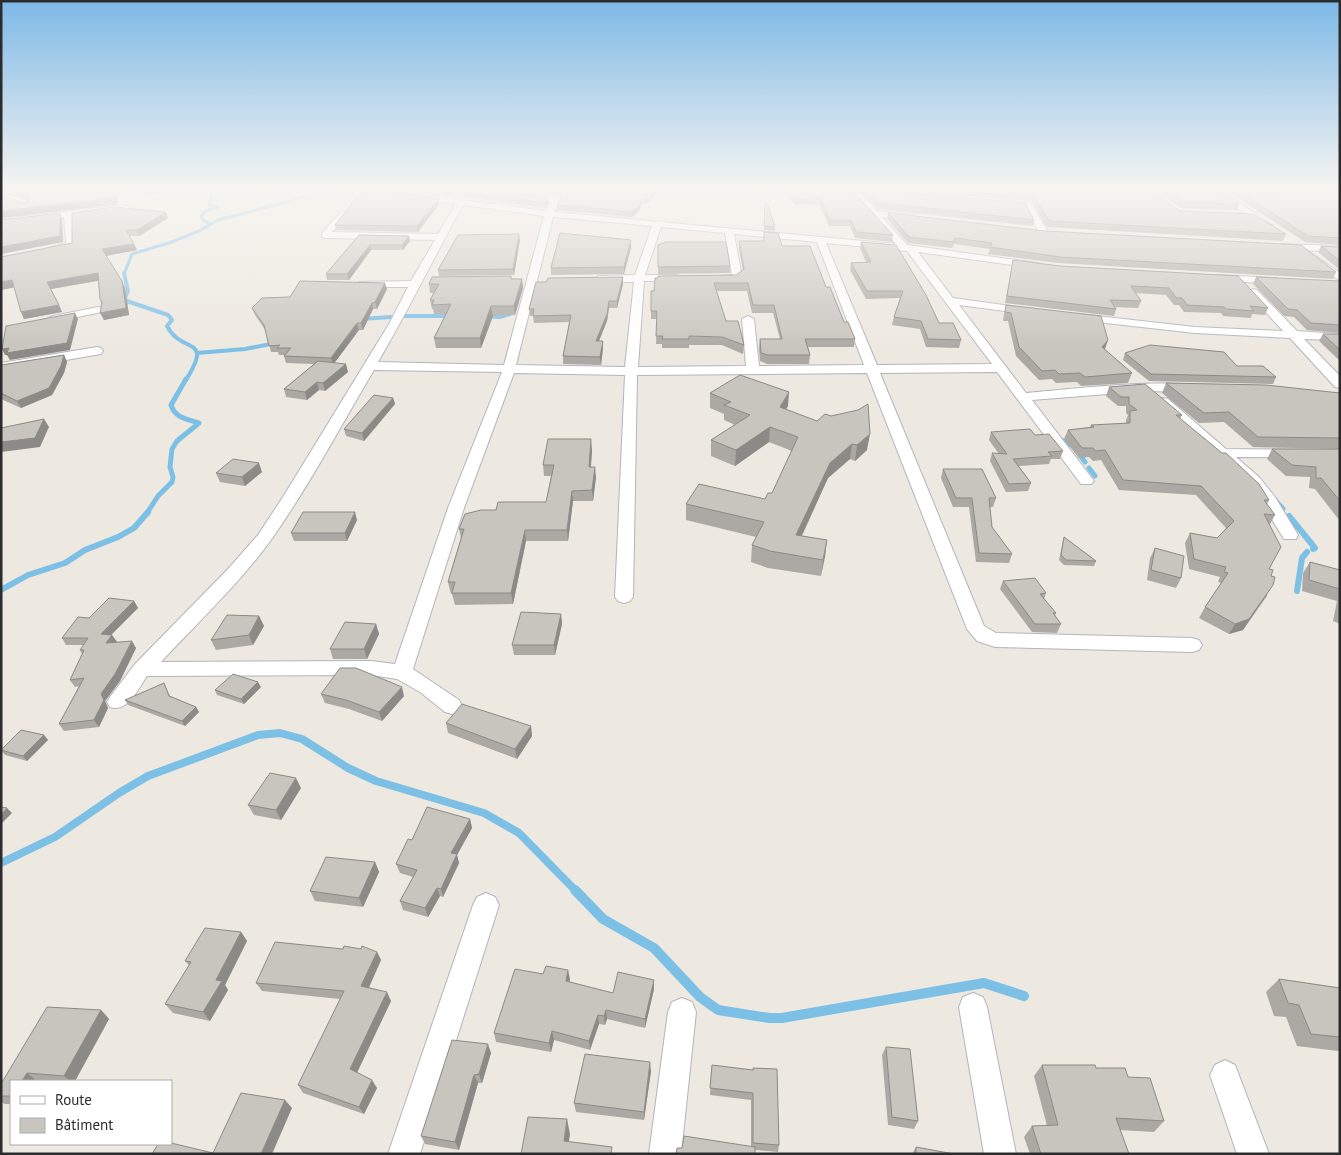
<svg xmlns="http://www.w3.org/2000/svg" width="1341" height="1155" font-family="'PT Sans',sans-serif">
  <rect width="100%" height="100%" fill="#ede8e0"/>
  <g fill="none" stroke-linecap="round" stroke-linejoin="round">
    <path stroke="#7cc0e6" stroke-width="3" d="M 209,189 L 211,196 L 209,204 L 218,207 L 206,211 L 201,216 L 204,221 L 211,224
      M 124,274 L 132,254 L 169,243 L 199,231 L 218,220 L 334,189"/>
    <path stroke="#7cc0e6" stroke-width="4" d="M 124,273 L 128,291 L 124,300 L 168,315 L 172,320 L 167,326 C 182,355 214,335 186,380
      M 484,316 L 500,317 L 510,314
      M 362,319 L 405,316 L 452,316
      M 197,353 L 245,349 L 276,343"/>
    <path stroke="#7cc0e6" stroke-width="5" d="M 1057,438 L 1073,446 L 1085,462
      M 1089,468 L 1095,476
      M 1275,500 L 1283,509
      M 147,513 L 158,496 L 172,482 L 173,477 L 170,467 L 172,449 L 177,441 L 199,423 C 187,419 175,418 171,405 L 186,379"/>
    <path stroke="#7cc0e6" stroke-width="6" d="M 1289,516 L 1315,548 L 1313,549
      M 1,590 L 28,575 L 65,563 L 85,550 L 118,537 L 134,528 L 148,512
      M 1297,591 L 1302,558 L 1307,552"/>
    <path stroke="#7cc0e6" stroke-width="8" d="M 1,863 L 55,837 L 119,793 L 148,776 L 258,735 L 280,733 L 302,739 L 348,768 L 376,781 L 484,813 L 519,833 L 576,891"/>
    <path stroke="#7cc0e6" stroke-width="10" d="M 575,890 L 603,919 L 654,948 L 700,997 L 718,1010 L 769,1018 L 782,1018 L 984,983 L 1024,996"/>
    <g stroke="#b3b4be" stroke-width="2">
      <path id="street" d="M 1210,189 L 1220,189 L 1273,226 L 1272,228 L 1266,228 Z
        M 501,190 L 560,198 L 561,200 L 554,212 L 896,244 L 855,197 L 855,193 L 861,193 L 877,211 L 914,215 L 915,217 L 911,220 L 882,217 L 907,245 L 1038,263 L 1040,265 L 1035,268 L 918,252 L 953,298 L 1032,309 L 1033,311 L 1032,313 L 1028,314 L 959,305 L 1026,393 C 1049,391 1183,376 1193,388 L 1187,392 L 1145,391 L 1032,400 L 1094,481 L 1091,484 L 1081,484 L 997,372 L 880,373 L 984,626 L 996,633 L 1192,638 L 1199,640 L 1202,645 L 1199,650 L 1192,652 L 995,647 L 977,641 L 967,629 L 867,373 L 637,375 L 633,597 L 630,601 L 624,603 L 618,601 L 615,597 L 625,375 L 514,373 L 464,508 L 413,669 L 459,700 L 462,706 L 459,712 L 452,714 L 445,712 L 420,692 L 397,679 L 371,675 L 147,676 C 138,689 128,713 110,707 L 107,702 L 110,697 L 135,664 L 228,569 L 258,535 L 283,497 L 389,324 L 408,287 L 363,287 L 358,284 L 359,282 L 411,281 L 435,240 L 325,238 L 322,237 L 322,233 L 341,212 L 344,211 L 348,214 L 332,232 L 438,234 L 456,204 L 412,198 L 412,194 L 415,194 L 546,211 L 552,202 L 504,194 L 500,192 ZM 463,205 L 544,216 L 504,365 L 378,362 C 408,311 434,257 463,205 ZM 553,217 L 652,226 L 635,275 L 599,276 L 594,279 L 599,282 L 634,282 L 625,367 L 516,365 ZM 661,227 L 725,233 L 732,275 L 713,277 L 712,279 C 720,285 735,283 742,277 L 734,234 L 817,242 L 864,365 L 759,366 L 754,319 L 748,316 L 742,319 L 746,366 L 638,367 L 644,281 L 678,281 L 683,278 L 678,275 L 645,275 ZM 826,243 L 907,251 L 992,364 L 877,365 ZM 374,370 L 502,372 L 448,508 L 395,664 L 371,661 L 161,662 C 198,622 239,584 271,540 C 309,486 340,427 374,370 Z
        M 1,192 L 30,202 L 31,204 L 27,207 L 1,197 Z
        M 999,200 L 1031,203 L 1048,232 L 1043,235 L 1040,234 L 1025,207 L 999,204 Z
        M 125,205 L 129,208 L 128,210 L 73,216 L 76,245 L 51,253 L 48,252 L 48,248 L 66,243 L 64,217 L 1,225 L 1,219 Z
        M 1283,244 L 1340,246 L 1340,252 L 1280,249 L 1280,245 Z
        M 1317,257 L 1340,273 L 1340,281 L 1314,262 L 1314,258 Z
        M 1218,275 L 1277,278 L 1282,281 L 1277,284 L 1214,280 L 1214,276 Z
        M 1253,289 L 1257,290 L 1297,331 L 1340,334 L 1340,340 L 1304,339 L 1340,376 L 1340,388 L 1335,387 L 1290,338 L 1195,333 L 1079,320 L 1073,317 L 1079,314 L 1195,327 L 1283,331 L 1249,294 L 1248,292 Z
        M 98,307 L 102,308 L 103,310 L 102,312 L 53,322 L 47,319 L 53,316 Z
        M 97,347 L 101,348 L 103,351 L 101,354 L 1,371 L 1,363 Z
        M 1163,398 L 1168,399 L 1226,449 L 1340,450 L 1340,458 L 1236,457 L 1259,477 L 1275,497 L 1298,535 L 1296,539 L 1284,539 L 1249,483 L 1158,405 L 1156,402 L 1158,399 Z
        M 486,893 L 495,897 L 499,905 L 420,1154 L 388,1154 L 473,905 L 477,897 Z
        M 973,993 L 983,997 L 987,1007 L 1016,1154 L 984,1154 L 959,1007 L 963,997 Z
        M 682,998 L 692,1002 L 696,1012 L 681,1154 L 649,1154 L 668,1012 L 672,1002 Z
        M 1225,1060 L 1235,1065 L 1269,1154 L 1237,1154 L 1210,1075 L 1215,1065 Z"/>
    </g>
    <use href="#street" fill="#fff" fill-rule="evenodd"/>
  </g>
  <path fill="#aca9a4" d="M 1,189 L 167,189 L 156,194 L 118,195 L 117,204 L 1,218 L 1,194 L 24,203 L 29,200 L 1,191 Z
    M 284,189 L 329,189 L 285,191 Z
    M 394,189 L 496,189 L 549,203 L 546,208 L 454,195 L 445,196 Z
    M 520,189 L 662,189 L 645,205 L 641,204 L 640,210 L 632,217 L 557,210 L 557,205 L 561,198 L 560,196 Z
    M 781,189 L 1147,189 L 1180,211 L 1286,234 L 1283,241 L 1047,227 L 1031,201 L 907,191 L 906,192 L 908,193 L 1034,220 L 1033,226 L 878,209 L 862,192 L 855,191 L 855,193 L 893,235 L 892,242 L 855,238 L 850,226 L 829,226 L 819,204 L 795,205 Z
    M 1153,189 L 1218,189 L 1239,204 L 1237,210 L 1181,208 Z
    M 1224,189 L 1280,189 L 1264,194 L 1266,195 L 1340,189 L 1340,245 L 1305,242 Z
    M 375,190 L 439,199 L 439,204 L 418,232 L 336,230 L 335,225 Z
    M 765,203 L 775,227 L 775,231 L 764,230 Z
    M 888,213 L 1336,272 L 1333,279 L 1058,263 L 988,254 L 990,249 L 954,244 L 952,248 L 908,243 L 887,219 Z
    M 168,218 L 139,236 L 130,236 L 137,250 L 106,256 L 125,288 L 129,315 L 104,320 L 101,303 L 100,299 L 98,281 L 51,289 L 62,312 L 24,319 L 14,287 L 1,290 L 1,257 L 72,243 Z
    M 359,235 L 410,241 L 403,250 L 371,250 L 349,280 L 327,280 L 326,274 Z
    M 520,240 L 514,275 L 439,276 L 438,270 Z
    M 631,240 L 631,247 L 624,274 L 551,275 L 551,268 Z
    M 739,241 L 782,246 L 826,287 L 844,322 L 855,339 L 854,347 L 808,347 L 810,355 L 809,364 L 767,364 L 760,361 L 759,348 L 760,339 L 780,339 L 773,313 L 752,313 L 747,291 L 716,291 L 726,321 L 744,345 L 743,354 L 722,345 L 689,345 L 689,348 L 662,348 L 662,344 L 656,344 L 657,319 L 651,319 L 651,298 L 654,291 L 736,275 L 743,270 L 739,249 Z
    M 861,242 L 939,323 L 961,340 L 959,348 L 926,347 L 920,329 L 892,325 L 894,317 L 900,298 L 866,299 L 850,270 L 851,263 L 866,262 L 860,248 Z
    M 658,245 L 730,266 L 730,273 L 658,274 Z
    M 1321,246 L 1340,247 L 1340,270 L 1318,252 Z
    M 1013,260 L 1060,266 L 1268,308 L 1265,315 L 1252,314 L 1251,318 L 1223,316 L 1221,313 L 1184,312 L 1179,305 L 1174,305 L 1166,295 L 1135,293 L 1141,301 L 1138,308 L 1114,307 L 1116,309 L 1114,316 L 1005,303 Z
    M 1256,277 L 1340,281 L 1340,333 L 1307,330 L 1294,317 L 1284,316 L 1253,284 Z
    M 512,279 L 522,279 L 523,288 L 515,315 L 493,316 L 481,348 L 436,348 L 434,338 L 446,314 L 434,314 L 433,309 L 432,309 L 430,300 L 434,293 L 430,293 L 429,284 Z
    M 623,284 L 617,308 L 609,308 L 607,321 L 599,341 L 603,341 L 603,348 L 601,365 L 563,364 L 563,356 L 569,322 L 534,323 L 533,316 L 530,316 L 529,309 Z
    M 387,289 L 377,309 L 373,309 L 363,330 L 359,330 L 334,363 L 348,372 L 325,391 L 319,390 L 307,400 L 286,397 L 284,389 L 314,364 L 286,363 L 284,356 L 284,355 L 279,355 L 278,352 L 271,352 L 266,331 L 255,315 L 252,308 L 290,297 Z
    M 1006,305 L 1105,350 L 1132,373 L 1128,383 L 1081,386 L 1077,382 L 1056,383 L 1052,379 L 1039,380 L 1016,356 L 1008,321 L 1003,321 L 1004,314 Z
    M 1323,334 L 1340,334 L 1340,361 L 1319,341 Z
    M 1125,353 L 1237,366 L 1276,377 L 1273,384 L 1149,381 L 1123,360 Z
    M 64,355 L 67,362 L 64,373 L 52,395 L 21,408 L 1,399 L 1,365 Z
    M 1166,383 L 1340,393 L 1340,449 L 1253,447 L 1224,422 L 1199,423 L 1162,393 Z
    M 1109,387 L 1182,415 L 1180,419 L 1269,500 L 1267,504 L 1275,515 L 1270,524 L 1269,569 L 1267,596 L 1243,630 L 1229,634 L 1199,618 L 1205,607 L 1221,583 L 1218,582 L 1220,577 L 1189,569 L 1185,543 L 1190,533 L 1217,538 L 1226,528 L 1196,495 L 1119,490 L 1101,460 L 1093,461 L 1089,457 L 1079,458 L 1064,439 L 1068,430 L 1090,427 L 1091,425 L 1126,423 L 1126,420 L 1128,415 L 1126,413 L 1126,406 L 1118,406 L 1106,396 Z
    M 710,393 L 788,406 L 786,409 L 867,450 L 855,461 L 850,459 L 828,478 L 802,536 L 827,540 L 821,576 L 768,568 L 751,562 L 752,545 L 756,537 L 686,520 L 686,504 L 765,499 L 772,493 L 792,451 L 769,442 L 735,466 L 711,456 L 711,440 L 735,425 L 724,420 L 724,414 L 710,408 Z
    M 393,398 L 395,404 L 364,441 L 346,436 L 344,429 Z
    M 991,432 L 1035,435 L 1063,451 L 1060,459 L 1051,459 L 1049,464 L 1019,466 L 1031,483 L 1028,491 L 1006,492 L 990,461 L 992,453 L 999,454 L 989,440 Z
    M 1272,449 L 1340,449 L 1340,521 L 1315,489 L 1309,488 L 1310,477 L 1286,476 L 1267,459 Z
    M 592,450 L 591,467 L 596,477 L 593,501 L 573,501 L 568,541 L 526,541 L 513,604 L 455,605 L 452,594 L 451,594 L 448,582 L 461,538 L 459,529 L 496,510 L 546,502 L 551,476 L 544,476 L 543,465 Z
    M 943,469 L 996,498 L 993,507 L 990,507 L 992,527 L 1012,554 L 1009,563 L 976,562 L 969,507 L 953,507 L 941,478 Z
    M 262,472 L 245,486 L 220,482 L 216,473 Z
    M 357,520 L 347,541 L 294,541 L 291,533 Z
    M 1064,537 L 1096,561 L 1094,566 L 1064,565 L 1059,560 Z
    M 1155,548 L 1181,578 L 1176,588 L 1147,580 L 1150,558 Z
    M 1310,562 L 1340,570 L 1340,624 L 1333,621 L 1337,601 L 1302,591 L 1303,573 Z
    M 1003,581 L 1046,593 L 1044,599 L 1056,613 L 1055,615 L 1061,624 L 1057,633 L 1032,632 L 1000,589 Z
    M 134,601 L 138,608 L 111,635 L 112,635 L 117,642 L 136,648 L 120,681 L 105,701 L 108,708 L 99,727 L 64,731 L 59,724 L 79,686 L 75,687 L 70,680 L 82,654 L 80,650 L 84,645 L 66,645 L 62,638 Z
    M 561,614 L 562,624 L 555,655 L 514,655 L 512,645 Z
    M 259,616 L 264,626 L 253,645 L 216,650 L 211,640 Z
    M 376,624 L 379,634 L 367,659 L 333,659 L 330,649 Z
    M 164,683 L 170,696 L 196,707 L 199,712 L 185,726 L 128,705 L 125,700 Z
    M 261,687 L 244,704 L 217,695 L 215,690 Z
    M 321,694 L 404,696 L 382,721 L 349,709 L 325,703 Z
    M 446,723 L 531,726 L 532,736 L 517,759 L 448,733 Z
    M 44,735 L 48,740 L 27,761 L 5,755 L 1,750 Z
    M 301,788 L 281,820 L 254,815 L 248,805 Z
    M 470,819 L 472,828 L 457,855 L 459,863 L 443,897 L 440,896 L 428,917 L 403,910 L 400,901 L 413,877 L 400,873 L 396,864 L 412,840 Z
    M 375,862 L 379,872 L 363,907 L 315,901 L 310,891 Z
    M 1340,926 L 1340,943 L 1339,927 Z
    M 241,932 L 247,941 L 225,985 L 228,990 L 210,1021 L 173,1013 L 165,1004 L 189,965 L 185,961 Z
    M 343,949 L 377,952 L 381,960 L 369,987 L 391,1001 L 357,1072 L 377,1088 L 364,1114 L 303,1093 L 298,1085 L 340,999 L 262,991 L 256,983 Z
    M 570,979 L 569,982 L 613,993 L 654,989 L 645,1028 L 607,1019 L 605,1025 L 599,1024 L 590,1050 L 554,1040 L 551,1052 L 496,1042 L 494,1033 Z
    M 1279,979 L 1340,988 L 1340,1050 L 1338,1051 L 1297,1046 L 1286,1017 L 1274,1016 L 1266,992 Z
    M 101,1010 L 109,1019 L 75,1081 L 11,1081 L 11,1104 L 5,1104 L 1,1102 L 1,1084 Z
    M 886,1047 L 918,1121 L 914,1129 L 888,1125 L 882,1055 Z
    M 491,1053 L 482,1083 L 478,1083 L 459,1150 L 425,1144 L 421,1136 Z
    M 712,1065 L 752,1070 L 779,1145 L 778,1152 L 755,1150 L 751,1146 L 751,1100 L 710,1095 Z
    M 1042,1065 L 1096,1068 L 1128,1077 L 1164,1121 L 1154,1132 L 1120,1130 L 1129,1154 L 1030,1154 L 1024,1137 L 1032,1126 L 1047,1126 L 1034,1076 Z
    M 651,1071 L 644,1120 L 576,1112 L 574,1103 Z
    M 916,1147 L 954,1154 L 912,1154 Z"/>
  <path fill="#8c8a86" d="M 154,189 L 167,189 L 156,194 Z
    M 657,189 L 662,189 L 645,205 L 645,200 Z
    M 1280,189 L 1259,195 L 1261,190 Z
    M 115,190 L 118,195 L 117,204 L 1,218 L 1,211 Z
    M 453,190 L 454,195 L 445,196 L 444,191 Z
    M 548,198 L 549,203 L 546,208 L 545,203 Z
    M 439,199 L 439,204 L 418,232 L 417,226 Z
    M 641,200 L 640,210 L 632,217 L 632,212 Z
    M 166,212 L 168,218 L 139,236 L 137,230 Z
    M 60,213 L 62,219 L 63,242 L 1,254 L 1,247 Z
    M 519,234 L 520,240 L 514,275 L 513,269 Z
    M 409,236 L 410,241 L 403,250 L 402,245 Z
    M 631,240 L 631,247 L 624,274 L 624,267 Z
    M 134,244 L 137,250 L 105,256 L 102,249 Z
    M 370,245 L 371,250 L 349,280 L 347,274 Z
    M 98,273 L 101,280 L 51,289 L 47,282 Z
    M 623,277 L 623,284 L 617,308 L 617,301 Z
    M 522,279 L 523,288 L 515,315 L 514,306 Z
    M 12,280 L 16,287 L 1,290 L 1,282 Z
    M 122,281 L 125,288 L 129,315 L 104,320 L 100,313 Z
    M 385,283 L 387,289 L 377,309 L 375,302 Z
    M 609,301 L 609,308 L 607,321 L 596,348 L 596,341 Z
    M 372,303 L 373,309 L 363,330 L 361,323 Z
    M 59,305 L 62,312 L 24,319 L 21,312 Z
    M 491,306 L 493,316 L 481,348 L 480,338 Z
    M 75,313 L 78,319 L 70,350 L 10,360 L 7,355 L 5,355 L 2,349 Z
    M 357,323 L 359,330 L 333,365 L 331,358 Z
    M 1108,340 L 1105,349 L 1098,356 L 1102,347 Z
    M 603,341 L 603,348 L 601,365 L 600,357 Z
    M 64,355 L 67,362 L 64,373 L 52,395 L 21,408 L 17,401 Z
    M 346,364 L 348,372 L 325,391 L 323,383 Z
    M 317,382 L 319,390 L 307,400 L 305,392 Z
    M 789,392 L 788,406 L 779,422 L 780,407 Z
    M 393,398 L 395,404 L 364,441 L 362,433 Z
    M 44,419 L 49,427 L 40,447 L 1,452 L 1,442 Z
    M 770,427 L 769,442 L 735,466 L 736,450 Z
    M 870,434 L 867,450 L 855,461 L 857,445 Z
    M 591,439 L 592,450 L 590,477 L 589,467 Z
    M 852,444 L 850,459 L 828,478 L 794,552 L 796,535 L 830,463 Z
    M 259,463 L 262,472 L 245,486 L 242,477 Z
    M 595,467 L 596,477 L 593,501 L 592,490 Z
    M 572,491 L 573,501 L 568,541 L 567,530 Z
    M 355,512 L 357,520 L 347,541 L 345,533 Z
    M 525,530 L 526,541 L 513,604 L 511,593 Z
    M 827,540 L 825,557 L 821,576 L 823,560 Z
    M 1273,585 L 1243,630 L 1229,634 L 1235,624 Z
    M 134,601 L 138,608 L 105,641 L 101,634 Z
    M 561,614 L 562,624 L 555,655 L 554,645 Z
    M 259,616 L 264,626 L 253,645 L 249,635 Z
    M 376,624 L 379,634 L 367,659 L 364,649 Z
    M 112,635 L 117,642 L 106,643 Z
    M 132,641 L 136,648 L 120,681 L 105,701 L 108,708 L 99,727 L 94,720 L 101,694 Z
    M 258,682 L 261,687 L 244,704 L 241,699 Z
    M 402,687 L 404,696 L 382,721 L 379,712 Z
    M 196,707 L 199,712 L 185,726 L 182,721 Z
    M 531,726 L 532,736 L 517,759 L 515,749 Z
    M 44,735 L 48,740 L 27,761 L 23,756 Z
    M 296,778 L 301,788 L 281,820 L 276,810 Z
    M 7,808 L 12,813 L 1,824 L 1,815 Z
    M 470,819 L 472,828 L 457,855 L 459,863 L 443,897 L 441,889 L 451,853 Z
    M 375,862 L 379,872 L 363,907 L 359,898 Z
    M 437,888 L 440,896 L 428,917 L 425,908 Z
    M 241,932 L 247,941 L 225,985 L 228,990 L 210,1021 L 203,1012 L 216,980 Z
    M 377,952 L 381,960 L 366,994 L 361,986 Z
    M 568,970 L 570,979 L 567,990 L 566,981 Z
    M 654,980 L 654,989 L 645,1028 L 645,1019 Z
    M 387,992 L 391,1001 L 355,1077 L 350,1069 Z
    M 101,1010 L 109,1019 L 75,1081 L 70,1081 L 64,1076 Z
    M 606,1010 L 607,1019 L 605,1025 L 604,1016 Z
    M 598,1015 L 599,1024 L 590,1050 L 589,1041 Z
    M 552,1031 L 554,1040 L 551,1052 L 549,1043 Z
    M 488,1044 L 491,1053 L 482,1083 L 479,1074 Z
    M 650,1062 L 651,1071 L 644,1120 L 644,1112 Z
    M 27,1073 L 37,1081 L 22,1081 Z
    M 474,1075 L 478,1083 L 459,1150 L 455,1142 Z
    M 372,1080 L 377,1088 L 364,1114 L 359,1107 Z
    M 285,1100 L 292,1108 L 272,1154 L 261,1154 Z
    M 567,1119 L 570,1134 L 567,1154 L 564,1141 Z"/>
  <path fill="#c8c5bf" stroke="#8c8a86" d="M 12,189 L 123,189 L 115,190 L 115,198 L 1,211 L 1,194 L 24,203 L 30,199 L 28,194 Z
    M 364,189 L 375,189 L 439,199 L 417,226 L 335,225 Z
    M 431,189 L 496,189 L 548,198 L 545,203 L 453,190 L 444,191 Z
    M 549,189 L 657,189 L 645,200 L 641,200 L 640,205 L 632,212 L 557,205 L 562,196 L 560,191 Z
    M 787,189 L 855,189 L 854,193 L 893,235 L 856,232 L 851,220 L 830,220 L 820,198 L 796,199 Z
    M 866,189 L 903,189 L 908,193 L 1025,203 L 1034,220 L 879,203 Z
    M 958,189 L 1147,189 L 1180,211 L 1253,214 L 1286,234 L 1049,221 L 1033,195 Z
    M 1164,189 L 1218,189 L 1239,204 L 1183,202 Z
    M 1235,189 L 1261,189 L 1260,192 L 1266,195 L 1292,189 L 1340,189 L 1340,238 L 1308,236 Z
    M 765,203 L 767,203 L 775,227 L 764,226 Z
    M 113,207 L 166,212 L 137,230 L 126,230 L 134,244 L 102,249 L 122,281 L 126,308 L 100,313 L 102,302 L 100,299 L 98,273 L 47,282 L 59,305 L 21,312 L 12,280 L 1,282 L 1,257 L 72,243 L 72,213 Z
    M 60,213 L 60,236 L 1,247 L 1,220 Z
    M 888,213 L 1045,231 L 1301,245 L 1336,272 L 1060,257 L 990,247 L 992,243 L 955,238 L 953,242 L 909,237 Z
    M 764,232 L 778,233 L 782,246 L 810,246 L 826,287 L 830,287 L 844,322 L 848,322 L 855,339 L 805,339 L 810,355 L 768,355 L 761,353 L 760,339 L 782,339 L 774,305 L 753,305 L 748,283 L 714,283 L 726,321 L 738,321 L 744,345 L 722,337 L 689,336 L 689,339 L 662,339 L 663,336 L 656,336 L 657,311 L 651,311 L 651,291 L 654,291 L 655,278 L 658,278 L 658,276 L 736,275 L 744,269 L 739,241 L 764,241 Z
    M 560,233 L 631,240 L 624,267 L 551,268 Z
    M 519,234 L 513,269 L 438,270 L 458,235 Z
    M 359,235 L 409,236 L 402,245 L 370,245 L 347,274 L 326,274 Z
    M 666,242 L 726,242 L 730,266 L 658,267 L 658,245 Z
    M 861,242 L 896,245 L 926,295 L 939,323 L 953,323 L 961,340 L 928,339 L 921,321 L 894,317 L 903,291 L 867,291 L 851,263 L 871,262 Z
    M 1321,246 L 1340,247 L 1340,261 Z
    M 1013,260 L 1060,266 L 1238,276 L 1268,308 L 1250,306 L 1254,311 L 1226,309 L 1224,307 L 1187,305 L 1182,298 L 1176,298 L 1169,288 L 1131,286 L 1141,301 L 1110,300 L 1116,309 L 1007,296 Z
    M 511,276 L 511,279 L 522,279 L 514,306 L 491,306 L 480,338 L 434,338 L 451,304 L 432,305 L 434,300 L 430,300 L 439,284 L 429,284 L 432,277 Z
    M 623,277 L 617,301 L 609,301 L 607,314 L 596,341 L 603,341 L 600,357 L 563,356 L 571,315 L 533,316 L 534,309 L 529,309 L 536,282 L 546,282 L 548,278 Z
    M 1256,277 L 1340,281 L 1340,325 L 1311,323 L 1297,310 L 1288,309 Z
    M 300,281 L 385,283 L 375,302 L 372,303 L 361,323 L 357,323 L 331,358 L 284,356 L 291,348 L 277,348 L 280,345 L 269,346 L 264,325 L 252,308 L 262,298 L 290,297 Z
    M 1006,305 L 1101,316 L 1108,340 L 1102,347 L 1132,373 L 1085,377 L 1080,373 L 1059,374 L 1055,370 L 1042,371 L 1019,347 L 1011,313 L 1005,312 Z
    M 75,313 L 67,343 L 7,353 L 9,348 L 2,349 L 6,326 Z
    M 1323,334 L 1340,334 L 1340,350 Z
    M 1150,345 L 1224,352 L 1237,366 L 1263,366 L 1276,377 L 1151,374 L 1125,353 Z
    M 64,355 L 61,366 L 49,388 L 17,401 L 1,393 L 1,365 Z
    M 318,361 L 346,364 L 323,383 L 317,382 L 305,392 L 284,389 Z
    M 740,375 L 789,392 L 780,407 L 817,421 L 825,414 L 831,416 L 858,410 L 868,404 L 870,434 L 857,445 L 852,444 L 830,463 L 796,535 L 827,540 L 823,560 L 770,551 L 752,545 L 764,522 L 686,504 L 699,484 L 765,499 L 768,493 L 772,493 L 798,437 L 770,427 L 736,450 L 711,440 L 750,415 L 724,405 L 731,402 L 710,393 Z
    M 1166,383 L 1266,385 L 1340,393 L 1340,438 L 1258,437 L 1229,412 L 1204,413 Z
    M 1145,384 L 1182,415 L 1176,415 L 1222,453 L 1226,453 L 1259,484 L 1269,500 L 1264,500 L 1275,515 L 1264,514 L 1281,547 L 1269,569 L 1273,570 L 1271,576 L 1275,577 L 1273,585 L 1249,619 L 1235,624 L 1205,607 L 1228,573 L 1224,572 L 1226,567 L 1194,559 L 1190,533 L 1217,538 L 1234,521 L 1201,486 L 1123,480 L 1105,450 L 1096,451 L 1093,448 L 1082,448 L 1068,430 L 1094,427 L 1091,425 L 1130,423 L 1130,411 L 1137,410 L 1129,404 L 1129,397 L 1121,397 L 1109,387 Z
    M 374,395 L 393,398 L 362,433 L 344,429 Z
    M 44,419 L 35,438 L 1,442 L 1,428 Z
    M 1030,429 L 1035,435 L 1049,434 L 1063,451 L 1048,452 L 1052,456 L 1013,459 L 1031,483 L 1009,484 L 992,453 L 1007,454 L 991,432 Z
    M 548,439 L 591,439 L 589,467 L 595,467 L 592,490 L 572,491 L 567,530 L 525,530 L 511,593 L 452,593 L 455,582 L 448,582 L 464,529 L 459,529 L 465,514 L 481,510 L 496,510 L 498,502 L 546,502 L 554,465 L 543,465 Z
    M 1272,449 L 1340,449 L 1340,501 L 1321,478 L 1316,478 L 1316,467 L 1292,465 Z
    M 233,459 L 259,463 L 242,477 L 216,473 Z
    M 943,469 L 982,469 L 996,498 L 989,498 L 992,527 L 1012,554 L 979,553 L 972,498 L 956,498 Z
    M 303,512 L 355,512 L 345,533 L 291,533 Z
    M 1064,537 L 1096,561 L 1066,560 L 1061,555 Z
    M 1155,548 L 1184,556 L 1181,578 L 1151,570 Z
    M 1310,562 L 1340,570 L 1340,589 L 1309,580 Z
    M 1035,578 L 1046,593 L 1040,594 L 1056,613 L 1053,613 L 1061,624 L 1035,624 L 1003,581 Z
    M 109,598 L 134,601 L 101,634 L 112,635 L 106,643 L 132,641 L 115,674 L 101,694 L 104,700 L 94,720 L 59,724 L 84,678 L 70,680 L 84,650 L 80,650 L 88,638 L 62,638 L 78,617 L 89,618 Z
    M 521,612 L 561,614 L 554,645 L 512,645 Z
    M 227,615 L 259,616 L 249,635 L 211,640 Z
    M 345,622 L 376,624 L 364,649 L 330,649 Z
    M 340,668 L 356,668 L 402,687 L 379,712 L 346,700 L 321,694 Z
    M 233,674 L 258,682 L 241,699 L 215,690 Z
    M 164,683 L 169,696 L 196,707 L 182,721 L 125,700 Z
    M 462,704 L 531,726 L 515,749 L 446,723 Z
    M 21,730 L 44,735 L 23,756 L 1,750 Z
    M 270,773 L 296,778 L 276,810 L 248,805 Z
    M 1,807 L 7,808 L 1,815 Z
    M 427,807 L 470,819 L 451,853 L 457,854 L 441,889 L 437,888 L 425,908 L 400,901 L 417,870 L 396,864 L 408,839 L 412,840 Z
    M 326,857 L 375,862 L 359,898 L 310,891 Z
    M 205,928 L 241,932 L 216,980 L 222,981 L 203,1012 L 165,1004 L 191,962 L 185,961 Z
    M 275,942 L 343,949 L 344,946 L 361,949 L 362,946 L 377,952 L 361,986 L 387,992 L 350,1069 L 372,1080 L 359,1107 L 298,1085 L 344,991 L 256,983 Z
    M 546,966 L 568,970 L 566,981 L 613,993 L 618,972 L 654,980 L 645,1019 L 606,1010 L 604,1016 L 598,1015 L 589,1041 L 552,1031 L 549,1043 L 494,1033 L 515,969 L 543,974 Z
    M 1279,979 L 1340,988 L 1340,1037 L 1311,1034 L 1299,1005 L 1288,1003 Z
    M 47,1007 L 101,1010 L 64,1076 L 27,1073 L 22,1081 L 11,1081 L 11,1096 L 1,1096 L 1,1084 Z
    M 452,1040 L 488,1044 L 479,1074 L 474,1075 L 455,1142 L 421,1136 Z
    M 886,1047 L 910,1049 L 918,1121 L 892,1117 Z
    M 585,1054 L 650,1062 L 644,1112 L 574,1103 Z
    M 712,1065 L 753,1070 L 753,1068 L 777,1069 L 779,1145 L 753,1143 L 753,1093 L 710,1088 Z
    M 1042,1065 L 1095,1065 L 1096,1068 L 1125,1068 L 1128,1077 L 1150,1078 L 1164,1121 L 1116,1118 L 1129,1154 L 1041,1154 L 1032,1126 L 1058,1125 Z
    M 241,1093 L 285,1100 L 261,1154 L 152,1154 L 158,1144 L 171,1144 L 171,1143 L 213,1153 Z
    M 528,1117 L 567,1119 L 564,1141 L 612,1147 L 611,1154 L 521,1154 Z
    M 684,1136 L 755,1147 L 755,1154 L 676,1154 L 677,1148 L 682,1148 Z
    M 916,1147 L 954,1154 L 916,1154 Z"/>
  <linearGradient id="sky" x2="0" y2="1"><stop stop-color="#7db9e7"/><stop offset="0.54" stop-color="#f7f5f1"/><stop offset="1" stop-color="#f7f5f1" stop-opacity="0"/></linearGradient>
  <rect width="1341" height="351" fill="url(#sky)"/>
  <rect width="1341" height="1155" fill="none" stroke="#2c2c2c" stroke-width="5"/>
  <rect x="10" y="1080" width="162" height="65" fill="#ffffff" stroke="#ababab"/>
  <rect x="20" y="1096" width="25" height="8" fill="#ffffff" stroke="#ababab"/>
  <text x="55" y="1105" font-size="15" fill="#2c2c2c">Route</text>
  <rect x="20" y="1118" width="25" height="15" fill="#c8c5bf" stroke="#ababab"/>
  <text x="55" y="1130" font-size="15" fill="#2c2c2c">Bâtiment</text>
</svg>
